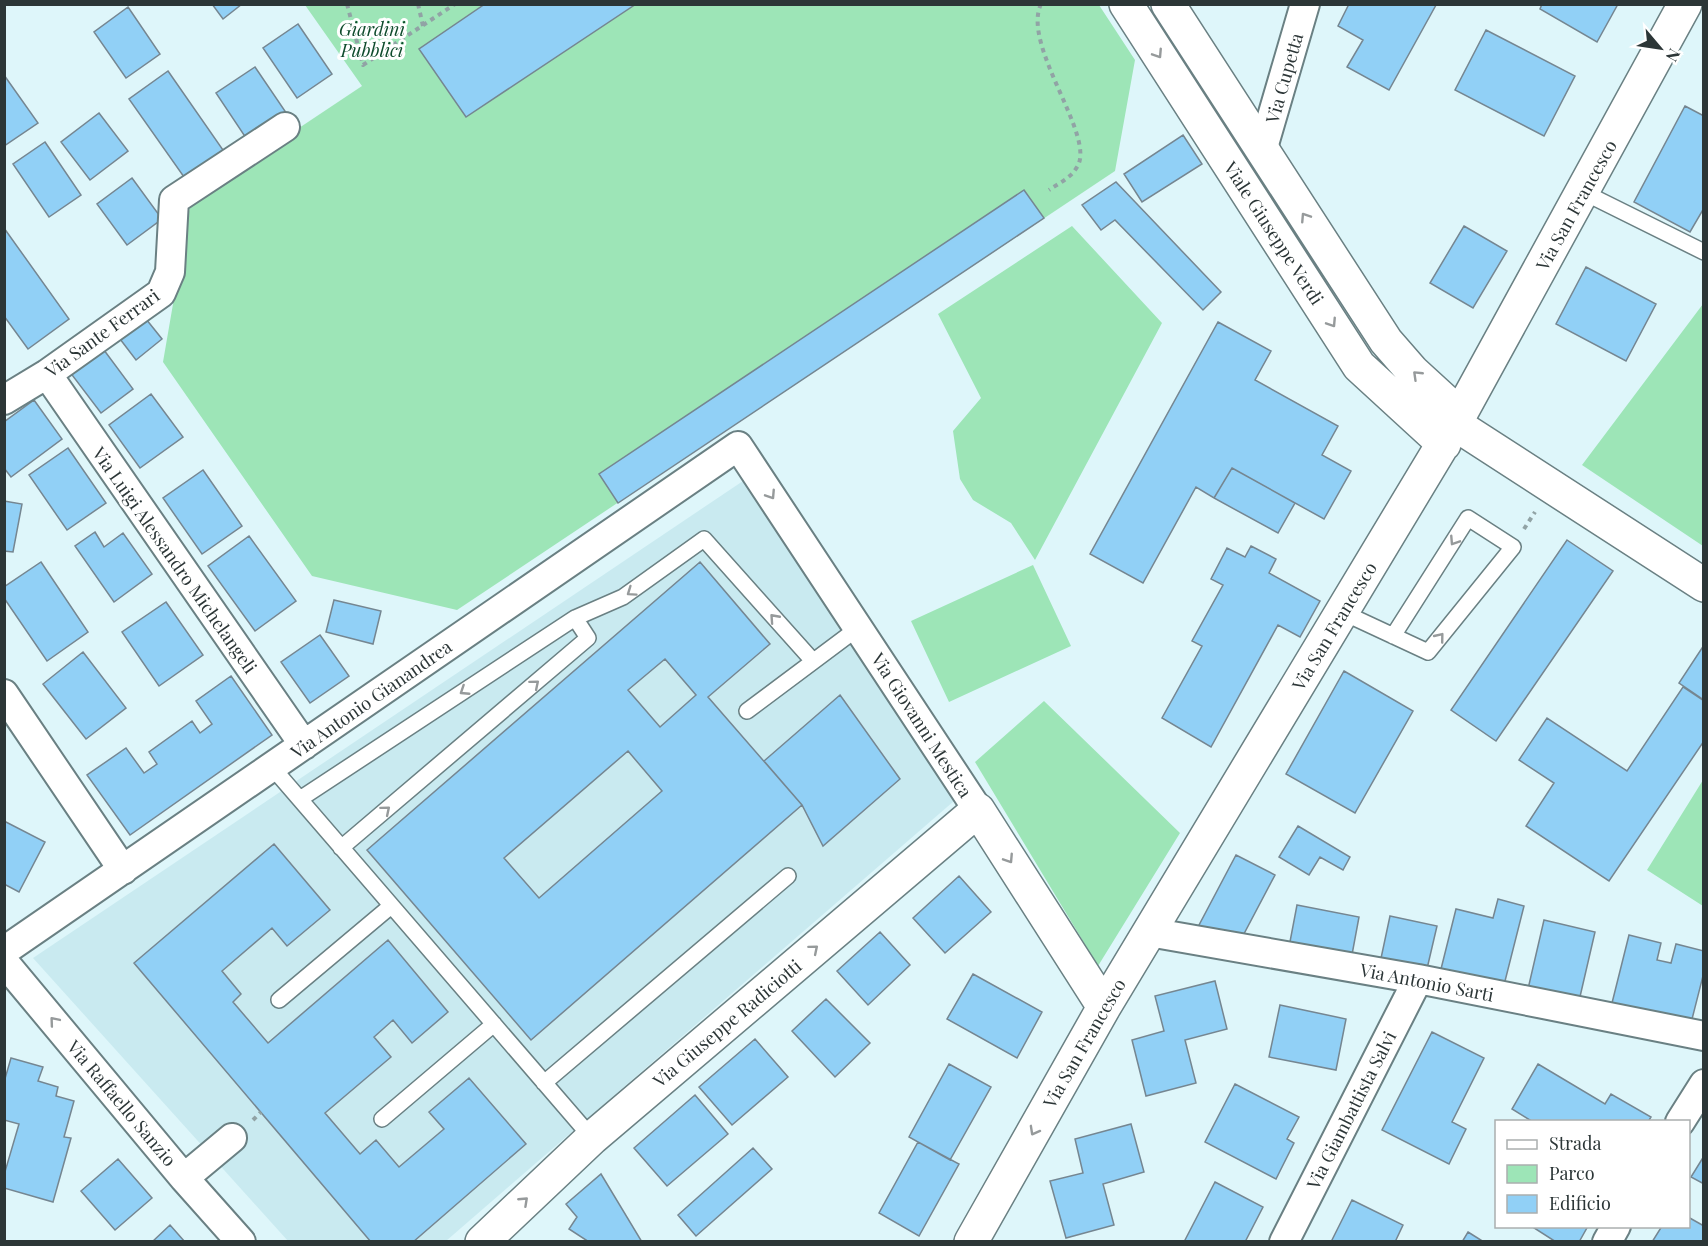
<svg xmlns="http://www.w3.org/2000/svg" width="1708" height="1246" font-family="'Playfair Display',serif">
  <rect width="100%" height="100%" fill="#def6fa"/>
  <path fill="#c9eaf0" d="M 743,481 L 954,801 L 446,1241 L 288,1241 L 33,958 Z"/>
  <path fill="#9de5b7" d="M 305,5 L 1099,5 L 1135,60 L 1115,171 L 457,610 L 312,576 L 163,362 L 191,200 L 362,86 Z
    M 1072,226 L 1162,323 L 1035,560 L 1011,523 L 973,500 L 960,479 L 953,431 L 981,398 L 938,314 Z
    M 1703,304 L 1703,546 L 1582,465 Z
    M 1033,565 L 1071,646 L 949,702 L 911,621 Z
    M 1044,701 L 1180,833 L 1098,966 L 975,762 Z
    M 1703,780 L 1703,906 L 1647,870 Z"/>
  <path fill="#91d0f6" stroke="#758691" stroke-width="1.5" fill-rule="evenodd" d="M 212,4 L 242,4 L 223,19 Z
    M 485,4 L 636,4 L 466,117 L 419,49 Z
    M 1349,4 L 1436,5 L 1389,90 L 1347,67 L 1363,40 L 1338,26 Z
    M 1542,4 L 1618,4 L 1597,42 L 1540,9 Z
    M 128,7 L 160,54 L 126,78 L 94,32 Z
    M 298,24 L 332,74 L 297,98 L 263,48 Z
    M 1486,30 L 1575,76 L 1544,136 L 1455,90 Z
    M 255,67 L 287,114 L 248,141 L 216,93 Z
    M 168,71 L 223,150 L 184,177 L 129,99 Z
    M 4,75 L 38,123 L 4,146 Z
    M 1685,106 L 1704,116 L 1704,208 L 1690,232 L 1634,202 Z
    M 99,113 L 128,151 L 90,180 L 61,142 Z
    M 1183,135 L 1202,164 L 1142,202 L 1124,174 Z
    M 45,142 L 81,195 L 49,217 L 13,164 Z
    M 132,178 L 162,219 L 127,245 L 97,204 Z
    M 1116,182 L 1221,292 L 1203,310 L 1115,220 L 1101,230 L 1082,205 Z
    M 1024,190 L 1044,218 L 618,503 L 599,474 Z
    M 1464,226 L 1507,251 L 1473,308 L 1430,283 Z
    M 4,228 L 69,319 L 28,349 L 4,316 Z
    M 1586,267 L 1656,304 L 1626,361 L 1556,324 Z
    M 142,314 L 162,339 L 136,360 L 117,335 Z
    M 1218,322 L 1271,351 L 1255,380 L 1338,426 L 1322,455 L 1351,471 L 1324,519 L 1232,468 L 1214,498 L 1196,487 L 1143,583 L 1090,554 Z
    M 98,342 L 133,389 L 101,413 L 66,367 Z
    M 151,394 L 183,437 L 140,468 L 109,425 Z
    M 34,400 L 62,439 L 11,477 L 4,468 L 4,422 Z
    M 68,448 L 106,503 L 67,530 L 29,475 Z
    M 1232,468 L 1295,503 L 1278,533 L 1214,498 Z
    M 203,470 L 242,526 L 202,554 L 163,498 Z
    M 4,501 L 22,504 L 13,552 L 4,551 Z
    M 95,532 L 104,547 L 123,533 L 152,574 L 114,602 L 75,546 Z
    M 249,536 L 296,601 L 255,631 L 208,566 Z
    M 1567,540 L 1613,571 L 1496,741 L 1451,710 Z
    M 1251,546 L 1276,559 L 1269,573 L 1320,601 L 1300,637 L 1278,625 L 1211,747 L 1162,718 L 1202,646 L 1192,641 L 1223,585 L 1211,579 L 1227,548 L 1245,557 Z
    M 41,562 L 88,632 L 47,661 L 4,598 L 4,587 Z
    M 700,562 L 770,644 L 708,697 L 802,805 L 531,1040 L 367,850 ZM 665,659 L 696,695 L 660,727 L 628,690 ZM 628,751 L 662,791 L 539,898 L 504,858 Z
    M 334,600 L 381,611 L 373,644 L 326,632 Z
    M 166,602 L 203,655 L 159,686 L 122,632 Z
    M 320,635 L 349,676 L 310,703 L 281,662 Z
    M 1704,645 L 1704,700 L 1679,683 Z
    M 83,652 L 126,708 L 86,739 L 43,684 Z
    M 1344,671 L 1413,711 L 1355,813 L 1286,774 Z
    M 231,676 L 272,735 L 130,835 L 87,775 L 126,748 L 144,773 L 157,764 L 149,752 L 192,721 L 200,733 L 212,724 L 196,701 Z
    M 1683,687 L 1704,701 L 1704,741 L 1609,881 L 1526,826 L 1554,783 L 1519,760 L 1547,718 L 1627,771 Z
    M 840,695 L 900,779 L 823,846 L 802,805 L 764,761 Z
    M 4,821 L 45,842 L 19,892 L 4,884 Z
    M 1298,826 L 1350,857 L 1343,870 L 1320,857 L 1309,875 L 1279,857 Z
    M 274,844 L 330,910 L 287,946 L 272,928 L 222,971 L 241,994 L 233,1002 L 268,1043 L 388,940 L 448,1012 L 412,1043 L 393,1020 L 374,1037 L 391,1057 L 325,1113 L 360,1154 L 376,1140 L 399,1167 L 444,1129 L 429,1112 L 469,1078 L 526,1144 L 413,1242 L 371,1242 L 134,963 Z
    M 1236,855 L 1275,875 L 1237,947 L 1198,927 Z
    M 959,876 L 991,912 L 945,953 L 913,918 Z
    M 1498,899 L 1524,906 L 1504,985 L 1441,969 L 1456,909 L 1493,918 Z
    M 1297,905 L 1359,917 L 1351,960 L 1289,947 Z
    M 1390,916 L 1437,926 L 1426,973 L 1380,963 Z
    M 1544,920 L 1595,932 L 1579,1001 L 1528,989 Z
    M 880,932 L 910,965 L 868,1005 L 837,971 Z
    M 1629,935 L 1661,943 L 1657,960 L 1671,963 L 1676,944 L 1704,951 L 1704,972 L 1690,1027 L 1611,1007 Z
    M 973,974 L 1042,1012 L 1017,1058 L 947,1019 Z
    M 1215,981 L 1227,1029 L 1185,1040 L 1196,1083 L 1146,1096 L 1132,1040 L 1164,1031 L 1155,996 Z
    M 826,999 L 870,1043 L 835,1077 L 792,1031 Z
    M 1280,1005 L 1346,1019 L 1336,1070 L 1269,1057 Z
    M 1432,1032 L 1484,1058 L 1452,1122 L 1466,1129 L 1449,1164 L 1382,1130 Z
    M 755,1039 L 788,1077 L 732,1125 L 699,1087 Z
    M 11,1058 L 43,1067 L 38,1081 L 58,1087 L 56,1096 L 74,1101 L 64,1137 L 71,1138 L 53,1202 L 4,1188 L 4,1175 L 19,1124 L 4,1120 L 4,1082 Z
    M 949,1064 L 991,1087 L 950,1160 L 909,1137 Z
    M 1538,1064 L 1605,1104 L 1611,1094 L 1651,1117 L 1648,1122 L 1533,1122 L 1512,1109 Z
    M 1235,1084 L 1299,1117 L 1287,1139 L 1294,1143 L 1276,1179 L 1205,1142 Z
    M 695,1095 L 728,1134 L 667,1186 L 634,1148 Z
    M 1131,1124 L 1144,1172 L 1103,1184 L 1114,1225 L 1066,1238 L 1050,1181 L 1083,1173 L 1075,1139 Z
    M 918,1142 L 959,1164 L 919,1236 L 879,1213 Z
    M 753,1148 L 772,1169 L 696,1236 L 678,1215 Z
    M 1704,1156 L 1704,1184 L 1691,1177 Z
    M 118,1159 L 152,1198 L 115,1230 L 81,1191 Z
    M 601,1174 L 642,1242 L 589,1242 L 569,1229 L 577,1217 L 566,1204 Z
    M 1215,1182 L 1263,1207 L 1245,1242 L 1184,1242 Z
    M 1352,1200 L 1403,1225 L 1395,1242 L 1331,1242 Z
    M 1688,1217 L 1704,1226 L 1704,1242 L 1652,1242 L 1662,1226 L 1688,1226 Z
    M 170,1225 L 185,1242 L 152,1242 Z
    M 1531,1226 L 1588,1226 L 1579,1242 L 1556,1242 Z
    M 1468,1232 L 1484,1242 L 1462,1242 Z"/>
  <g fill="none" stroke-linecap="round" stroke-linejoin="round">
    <g stroke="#6a8083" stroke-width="18">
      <path id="lane" d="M 1583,192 L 1704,252
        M 1342,612 L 1428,652 L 1513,547 L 1468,518 L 1393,636
        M 747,711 L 858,628
        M 272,767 L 592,1138
        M 300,799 L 575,618 L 623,597 L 704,539 L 813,661
        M 341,848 L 588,638 L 575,618
        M 279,1000 L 391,906
        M 544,1083 L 788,876
        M 382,1119 L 494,1024"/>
    </g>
    <g stroke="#6a8083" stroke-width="32">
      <path id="street" d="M 1262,151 L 1305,4
        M 47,374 L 304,745
        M 4,400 L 47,374 L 161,293 L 170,272 L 174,200 L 285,127
        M 4,694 L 123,870
        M 1149,932 L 1418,979 L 1704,1036
        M 4,951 L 738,446 L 978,810
        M 4,962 L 184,1178 L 241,1242
        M 1680,1122 L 1704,1084
        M 184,1178 L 232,1138
        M 1284,1242 L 1418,979
        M 1607,1242 L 1616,1226"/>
    </g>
    <g stroke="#6a8083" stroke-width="36">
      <path id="secondary" d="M 1126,4 L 1359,366 L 1444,444
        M 1168,4 L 1386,341 L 1413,372 L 1460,415
        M 1455,424 L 1704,585
        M 482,1242 L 592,1138 L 978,810 L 1104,1007
        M 971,1242 L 1104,1007 L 1452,429 L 1685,4"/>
    </g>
    <path stroke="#91a3a5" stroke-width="4" stroke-dasharray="4.5 4.5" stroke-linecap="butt" d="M 347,4 L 363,65 L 455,4
      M 418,4 L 423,26
      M 1041,4 C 1021,46 1097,137 1077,167 C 1071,178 1059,183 1049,190
      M 1524,529 L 1535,512
      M 253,1120 L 261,1112"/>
    <use href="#lane" stroke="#fff" stroke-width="15"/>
    <use href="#street" stroke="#fff" stroke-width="28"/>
    <use href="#secondary" stroke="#fff" stroke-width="33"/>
  </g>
  <defs><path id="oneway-chevron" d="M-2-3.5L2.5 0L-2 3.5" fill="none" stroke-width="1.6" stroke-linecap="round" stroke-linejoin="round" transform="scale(1.5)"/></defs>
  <g stroke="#969a9b">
    <use href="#oneway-chevron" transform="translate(1158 54) rotate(57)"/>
    <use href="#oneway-chevron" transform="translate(1305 217) rotate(-123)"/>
    <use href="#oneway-chevron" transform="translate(1332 323) rotate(57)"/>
    <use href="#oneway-chevron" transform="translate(1417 375) rotate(-136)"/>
    <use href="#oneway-chevron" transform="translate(771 495) rotate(57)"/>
    <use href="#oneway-chevron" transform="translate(1454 541) rotate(123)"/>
    <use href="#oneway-chevron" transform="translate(631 592) rotate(145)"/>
    <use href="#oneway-chevron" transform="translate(774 618) rotate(-132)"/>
    <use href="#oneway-chevron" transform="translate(1440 637) rotate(-51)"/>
    <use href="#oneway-chevron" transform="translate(535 684) rotate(-40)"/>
    <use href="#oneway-chevron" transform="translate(464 691) rotate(147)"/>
    <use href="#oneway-chevron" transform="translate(386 810) rotate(-40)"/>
    <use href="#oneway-chevron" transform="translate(1009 859) rotate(57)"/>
    <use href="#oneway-chevron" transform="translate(814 949) rotate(-40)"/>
    <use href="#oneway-chevron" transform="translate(54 1021) rotate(-130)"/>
    <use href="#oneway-chevron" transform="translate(1034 1131) rotate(119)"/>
    <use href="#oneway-chevron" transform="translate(524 1201) rotate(-43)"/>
  </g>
  <g text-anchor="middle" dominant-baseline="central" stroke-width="6" stroke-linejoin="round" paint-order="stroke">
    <g font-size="18" font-style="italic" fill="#0e4b2c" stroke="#fff">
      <text x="372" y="29">Giardini<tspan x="372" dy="21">Pubblici</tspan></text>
    </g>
    <g font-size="18" fill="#2c3637" stroke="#fff">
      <text transform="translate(1284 78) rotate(-74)">Via Cupetta</text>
      <text transform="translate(1576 205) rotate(-61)">Via San Francesco</text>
      <text transform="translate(1274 233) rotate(57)">Viale Giuseppe Verdi</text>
      <text transform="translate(102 333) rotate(-36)">Via Sante Ferrari</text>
      <text transform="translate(175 560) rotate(55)">Via Luigi Alessandro Michelangeli</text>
      <text transform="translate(1334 626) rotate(-59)">Via San Francesco</text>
      <text transform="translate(371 699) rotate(-35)">Via Antonio Gianandrea</text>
      <text transform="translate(922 725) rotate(57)">Via Giovanni Mestica</text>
      <text transform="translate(1427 982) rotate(11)">Via Antonio Sarti</text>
      <text transform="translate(727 1023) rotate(-40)">Via Giuseppe Radiciotti</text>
      <text transform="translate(1084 1043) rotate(-60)">Via San Francesco</text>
      <text transform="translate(122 1103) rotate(50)">Via Raffaello Sanzio</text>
      <text transform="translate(1351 1110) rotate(-63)">Via Giambattista Salvi</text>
    </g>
  </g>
  <rect width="1708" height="1246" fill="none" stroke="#2c3637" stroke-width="12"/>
  <rect x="1495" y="1120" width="195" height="108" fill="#ffffff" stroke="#abafaf" stroke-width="1.5"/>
  <rect x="1507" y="1140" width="30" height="9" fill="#ffffff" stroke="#abafaf" stroke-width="1.5"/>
  <text x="1549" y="1150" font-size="18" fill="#2c3637">Strada</text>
  <rect x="1507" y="1165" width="30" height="18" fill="#9de5b7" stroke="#abafaf" stroke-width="1.5"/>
  <text x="1549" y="1180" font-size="18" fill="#2c3637">Parco</text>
  <rect x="1507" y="1195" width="30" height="18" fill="#91d0f6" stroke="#abafaf" stroke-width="1.5"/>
  <text x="1549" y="1210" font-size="18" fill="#2c3637">Edificio</text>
  <g transform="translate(1660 48) rotate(119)" stroke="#ffffff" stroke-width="4.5" paint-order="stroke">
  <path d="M0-4.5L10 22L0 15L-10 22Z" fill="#2c3637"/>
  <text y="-9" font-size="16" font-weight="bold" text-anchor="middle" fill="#2c3637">N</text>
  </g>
</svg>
